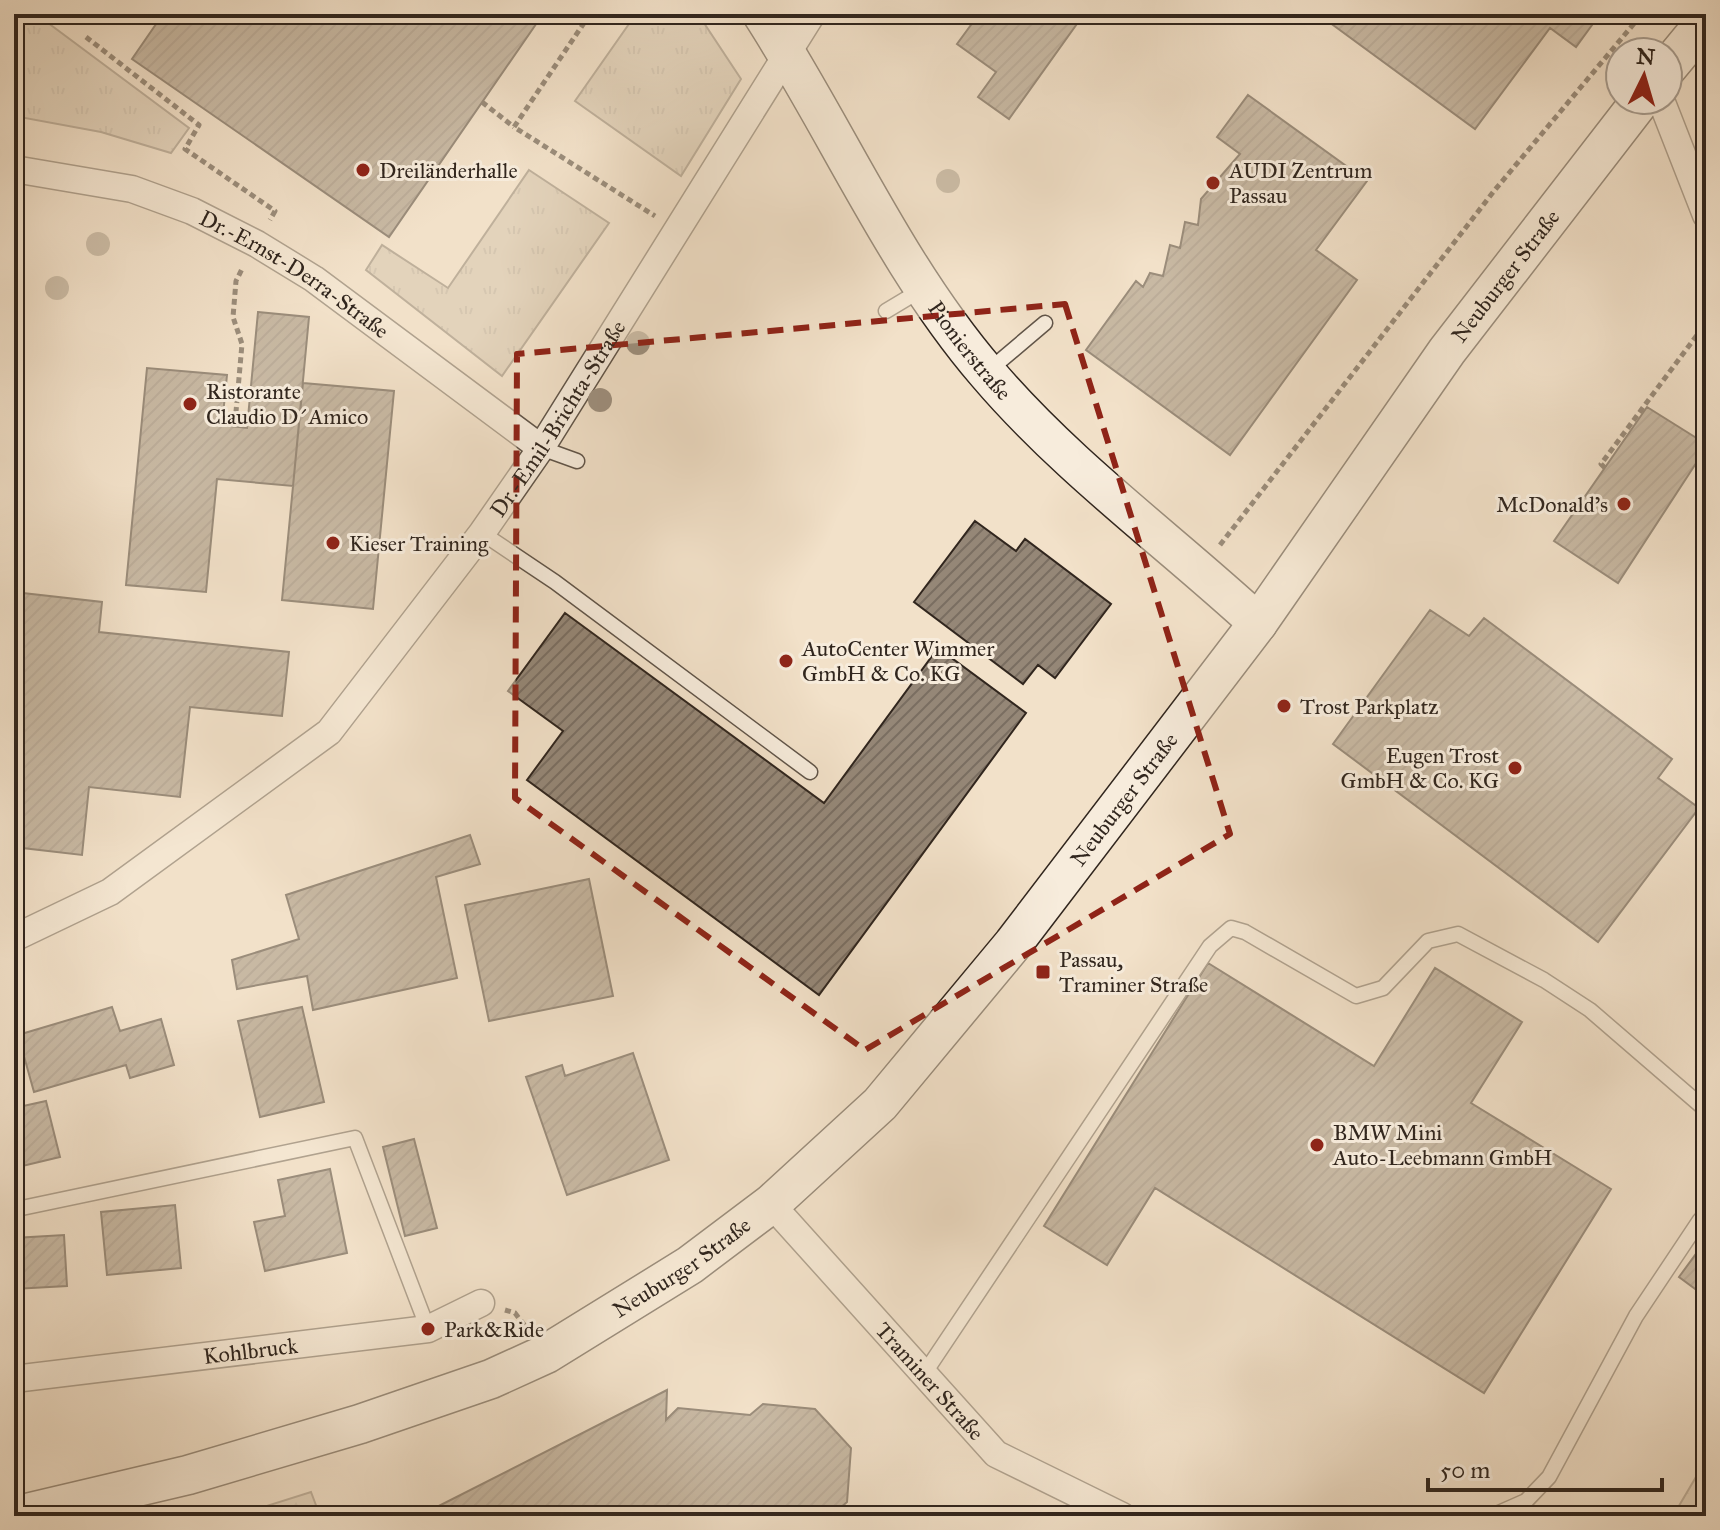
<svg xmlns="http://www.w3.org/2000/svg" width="1720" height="1530" font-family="'IM FELL Great Primer',serif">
  <defs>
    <pattern id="grass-tufts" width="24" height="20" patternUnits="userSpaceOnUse" patternTransform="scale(2)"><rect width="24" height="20" fill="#d1c1ac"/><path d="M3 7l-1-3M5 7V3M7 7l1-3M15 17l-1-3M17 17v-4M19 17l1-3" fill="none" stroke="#b4a694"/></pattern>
    <pattern id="forest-firs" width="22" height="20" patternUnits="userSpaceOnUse" patternTransform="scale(2)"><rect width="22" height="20" fill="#d1c1ac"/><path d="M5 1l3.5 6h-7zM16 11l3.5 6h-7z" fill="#b4a694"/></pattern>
    <pattern id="building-hatch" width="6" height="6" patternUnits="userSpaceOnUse" patternTransform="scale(2)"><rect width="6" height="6" fill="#958777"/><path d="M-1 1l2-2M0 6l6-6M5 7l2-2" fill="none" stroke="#7a6e61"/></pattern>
  </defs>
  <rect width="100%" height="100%" fill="#f2e1c9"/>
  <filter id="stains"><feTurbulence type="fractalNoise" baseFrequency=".0025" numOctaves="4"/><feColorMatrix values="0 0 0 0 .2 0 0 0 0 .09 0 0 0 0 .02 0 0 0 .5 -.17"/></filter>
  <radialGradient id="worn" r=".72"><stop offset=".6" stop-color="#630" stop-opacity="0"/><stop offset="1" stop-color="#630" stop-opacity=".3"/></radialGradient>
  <path fill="url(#grass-tufts)" stroke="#817465" stroke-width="2" d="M 14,14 L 36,14 L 189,128 L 171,153 L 101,132 L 14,116 Z
    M 636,14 L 698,14 L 741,79 L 681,176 L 575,101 Z
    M 529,170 L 609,223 L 502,376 L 366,270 L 382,245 L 448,288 Z"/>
  <path fill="url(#forest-firs)" stroke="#817465" stroke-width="2" d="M 1706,1460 L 1706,1516 L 1673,1516 Z
    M 311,1492 L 320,1516 L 235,1516 Z"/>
  <path fill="url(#building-hatch)" stroke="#31261e" stroke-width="2" d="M 163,14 L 543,14 L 389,237 L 132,59 Z
    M 979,14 L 1084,14 L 1009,119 L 978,97 L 996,72 L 957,44 Z
    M 1318,14 L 1600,14 L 1576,47 L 1550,28 L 1475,129 Z
    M 1248,95 L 1367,181 L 1316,250 L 1357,280 L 1230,455 L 1086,350 L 1136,281 L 1143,287 L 1150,273 L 1163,276 L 1170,245 L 1180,248 L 1185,222 L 1198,225 L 1201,199 L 1240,154 L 1217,137 Z
    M 258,312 L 309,317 L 293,486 L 217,479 L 206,592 L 126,585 L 147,368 L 227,375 L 222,425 L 247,428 Z
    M 303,383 L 394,391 L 373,609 L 282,600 Z
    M 1647,407 L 1706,444 L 1706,448 L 1618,583 L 1554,541 Z
    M 975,521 L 1016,551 L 1025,539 L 1111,604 L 1055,678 L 1038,665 L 1023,684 L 914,602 Z
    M 14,592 L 102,602 L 99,632 L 289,652 L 282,716 L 190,707 L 180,797 L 89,787 L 82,855 L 14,847 Z
    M 1430,610 L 1469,636 L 1484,618 L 1672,759 L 1658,778 L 1699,808 L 1598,942 L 1333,744 Z
    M 565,613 L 824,803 L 938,648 L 1026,713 L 819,995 L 527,780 L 563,731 L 508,691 Z
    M 470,835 L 480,864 L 436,877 L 457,978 L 313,1010 L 307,976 L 237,989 L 232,960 L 299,939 L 286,895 Z
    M 589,879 L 613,996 L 489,1021 L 465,905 Z
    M 1208,963 L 1374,1066 L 1435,968 L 1522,1022 L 1471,1103 L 1611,1189 L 1484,1393 L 1155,1188 L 1107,1265 L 1044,1226 Z
    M 112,1007 L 120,1031 L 161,1019 L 174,1065 L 130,1078 L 126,1065 L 34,1092 L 18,1035 Z
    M 302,1007 L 324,1102 L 260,1117 L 238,1021 Z
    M 633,1053 L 669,1160 L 567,1195 L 526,1077 L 562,1065 L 565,1076 Z
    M 46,1101 L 60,1157 L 14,1168 L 14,1108 Z
    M 414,1139 L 437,1228 L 405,1236 L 383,1147 Z
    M 330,1169 L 347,1253 L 265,1271 L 254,1222 L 285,1216 L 278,1180 Z
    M 175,1205 L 181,1268 L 107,1275 L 101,1212 Z
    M 64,1235 L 67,1286 L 14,1289 L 14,1238 Z
    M 1706,1240 L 1706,1297 L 1679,1277 Z
    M 667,1390 L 666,1420 L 678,1408 L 750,1415 L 763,1404 L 815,1409 L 851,1448 L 847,1502 L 831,1516 L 419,1516 Z"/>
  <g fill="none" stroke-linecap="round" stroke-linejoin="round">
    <g stroke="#615549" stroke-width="17">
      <path id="lane" d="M 886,311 L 921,290
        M 987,372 L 1045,323
        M 541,448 L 577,461
        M 482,533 L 555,582 L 810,772
        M 17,1209 L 355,1138 L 428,1329
        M 924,1374 L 1210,946 L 1231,928 L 1245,932 L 1356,996 L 1383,988 L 1428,941 L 1458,934 L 1544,980 L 1590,1010 L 1706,1110
        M 1492,1516 L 1526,1501 L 1549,1477 L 1636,1316 L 1700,1220 L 1706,1218"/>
    </g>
    <g stroke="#615549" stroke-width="29">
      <g id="street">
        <path d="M 1661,100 L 1706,215"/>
        <path id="s1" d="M 14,169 L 132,189 L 192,211 L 257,244 L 314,279 L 541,448"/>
        <path id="s2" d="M 14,938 L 110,892 L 329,732 L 482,533 L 541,448 L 812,14"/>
        <path id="s3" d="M 771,1204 L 996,1454 L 1122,1516"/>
        <path id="s4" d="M 14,1379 L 428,1329 L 481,1303"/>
      </g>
    </g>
    <g stroke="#31261e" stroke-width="41">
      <g id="secondary">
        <path id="s5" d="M 762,14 C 838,132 895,266 987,373 C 1067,467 1168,540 1258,623"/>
        <path d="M 1668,67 L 1706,21"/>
        <path id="s6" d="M 14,1516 L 188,1475 L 360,1424 L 491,1379 L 546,1354 L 690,1265 L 771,1204 L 880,1104 L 1013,944 L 1258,623 L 1447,351 L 1641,100"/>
      </g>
    </g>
    <path stroke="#31261e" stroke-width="5" stroke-dasharray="6 4" stroke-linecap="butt" d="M 590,14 L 514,127 L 655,216
      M 86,37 L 199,125 L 185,149 L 275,211 L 270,220
      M 482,102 L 514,127
      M 235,423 L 242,344 L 233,317 L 236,281 L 243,267
      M 1605,468 L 1601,464 L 1700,331 L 1706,330
      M 1220,545 L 1494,191 L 1642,14
      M 505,1310 L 515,1313 L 525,1326"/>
    <use href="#lane" stroke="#f7ecdc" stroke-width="14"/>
    <use href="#street" stroke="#f7ecdc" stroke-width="26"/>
    <use href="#secondary" stroke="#f7ecdc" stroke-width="38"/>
  </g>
  <g fill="#9e907f">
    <circle cx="948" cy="181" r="12"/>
    <circle cx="98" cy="244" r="12"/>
    <circle cx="57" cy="288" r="12"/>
    <circle cx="638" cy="343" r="12"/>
    <circle cx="600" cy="400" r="12"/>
  </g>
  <path d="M0 0H1720V1530H0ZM 1065,304 L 1230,834 L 865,1050 L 515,798 L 517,354 Z" fill="#f2e1c9" fill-opacity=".55" fill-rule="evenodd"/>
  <path fill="none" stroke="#8f2418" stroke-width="6" stroke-dasharray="16 10" stroke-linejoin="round" d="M 1065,304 L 1230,834 L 865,1050 L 515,798 L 517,354 Z"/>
  <g fill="#8f2418" stroke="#f7ecdc" stroke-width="3">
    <circle cx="363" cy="170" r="8"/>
    <circle cx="1213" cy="183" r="8"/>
    <circle cx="190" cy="404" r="8"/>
    <circle cx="1624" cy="504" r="8"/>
    <circle cx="333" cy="543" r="8"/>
    <circle cx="786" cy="661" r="8"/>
    <circle cx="1284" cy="706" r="8"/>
    <circle cx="1515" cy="768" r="8"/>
    <rect x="1035" y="964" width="16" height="16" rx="4"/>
    <circle cx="1317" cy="1145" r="8"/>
    <circle cx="428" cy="1329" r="8"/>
  </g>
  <g text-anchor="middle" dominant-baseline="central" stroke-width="6" stroke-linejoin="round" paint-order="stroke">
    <g font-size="22" fill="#31261e" stroke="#f7ecdc" text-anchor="start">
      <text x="379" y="170">Dreiländerhalle</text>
      <text x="1229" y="170">AUDI Zentrum<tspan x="1229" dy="25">Passau</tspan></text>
      <text x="206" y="391">Ristorante<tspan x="206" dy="25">Claudio D´Amico</tspan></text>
      <text x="1608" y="504" text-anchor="end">McDonald's</text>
      <text x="349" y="543">Kieser Training</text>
      <text x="802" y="648">AutoCenter Wimmer<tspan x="802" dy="25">GmbH &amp; Co. KG</tspan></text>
      <text x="1300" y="706">Trost Parkplatz</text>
      <text x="1499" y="755" text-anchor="end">Eugen Trost<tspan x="1499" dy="25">GmbH &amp; Co. KG</tspan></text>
      <text x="1059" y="959">Passau,<tspan x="1059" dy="25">Traminer Straße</tspan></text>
      <text x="1333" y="1132">BMW Mini<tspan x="1333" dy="25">Auto-Leebmann GmbH</tspan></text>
      <text x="444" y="1329">Park&amp;Ride</text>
    </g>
    <g font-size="22" fill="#31261e" stroke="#f7ecdc">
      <text stroke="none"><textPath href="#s1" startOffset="304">Dr.-Ernst-Derra-Straße</textPath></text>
      <text stroke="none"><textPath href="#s6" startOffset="2014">Neuburger Straße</textPath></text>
      <text stroke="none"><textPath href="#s5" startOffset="396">Pionierstraße</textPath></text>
      <text stroke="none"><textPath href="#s2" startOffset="766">Dr.-Emil-Brichta-Straße</textPath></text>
      <text stroke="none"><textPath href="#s6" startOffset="1366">Neuburger Straße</textPath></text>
      <text stroke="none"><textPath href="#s6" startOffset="718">Neuburger Straße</textPath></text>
      <text stroke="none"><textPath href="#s4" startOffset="238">Kohlbruck</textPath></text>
      <text stroke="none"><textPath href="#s3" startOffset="238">Traminer Straße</textPath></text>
    </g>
  </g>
  <rect width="1720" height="1530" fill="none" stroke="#f2e1c9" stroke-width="48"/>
  <rect x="16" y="16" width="1688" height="1498" fill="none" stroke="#31261e" stroke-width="4"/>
  <rect x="24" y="24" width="1672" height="1482" fill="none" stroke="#31261e" stroke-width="2"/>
  <g transform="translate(1644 76) rotate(5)"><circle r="38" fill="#f7ecdc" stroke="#a89d90" stroke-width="2"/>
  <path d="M0-6L14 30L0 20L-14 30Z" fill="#8f2418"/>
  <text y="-12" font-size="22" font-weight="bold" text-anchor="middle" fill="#31261e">N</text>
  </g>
  <path d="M1428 1478v12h234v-12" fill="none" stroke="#31261e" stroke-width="4"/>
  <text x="1440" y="1478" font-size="24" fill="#31261e" stroke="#f7ecdc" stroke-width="6" paint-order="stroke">50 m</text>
  <rect width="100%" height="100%" filter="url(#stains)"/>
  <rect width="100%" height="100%" fill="url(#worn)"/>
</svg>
